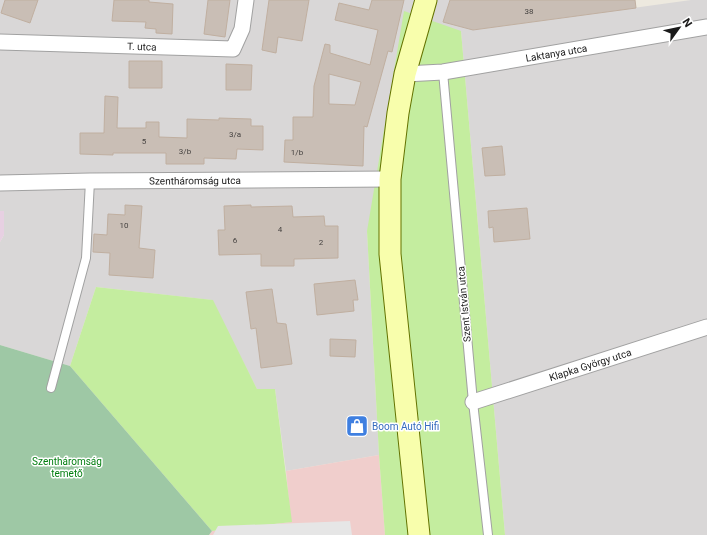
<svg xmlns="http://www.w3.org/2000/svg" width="707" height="535" font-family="Roboto,sans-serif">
  <rect width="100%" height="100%" fill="#ede9df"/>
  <path fill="#d9d7d7" d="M 0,0 L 450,0 L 444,22 L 474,30 L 691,0 L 707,0 L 707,535 L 505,535 L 461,31 L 367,231 L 379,455 L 286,471 L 275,389 L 257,389 L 212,300 L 96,287 L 70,366 L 0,345 L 0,242 L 4,235 L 4,211 L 0,211 Z"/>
  <path fill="#f0cecc" d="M 379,455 L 385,535 L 209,535 L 212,531 L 291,522 L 286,471 Z"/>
  <path fill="#e7d0e2" d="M 0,211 L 4,211 L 4,235 L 0,242 Z"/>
  <path fill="#c4ed9f" d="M 404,11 L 461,31 L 505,535 L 385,535 L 379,455 L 367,231 Z
    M 96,287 L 213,300 L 257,389 L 275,389 L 292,522 L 212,531 L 70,366 Z"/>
  <path fill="#9ec8a5" d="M 0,345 L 70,366 L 212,531 L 209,535 L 0,535 Z"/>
  <path fill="#e6e6e6" d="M 350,521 L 352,535 L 213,535 L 218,526 Z"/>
  <path fill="#c9beb5" stroke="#c0afa0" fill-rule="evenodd" d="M 5,0 L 38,0 L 30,23 L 1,13 Z
    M 114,0 L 149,0 L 149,2 L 173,4 L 172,34 L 156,33 L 156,29 L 145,28 L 146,22 L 112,21 Z
    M 208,0 L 230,0 L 225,37 L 204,34 Z
    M 269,0 L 309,0 L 302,41 L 278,37 L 276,53 L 262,50 Z
    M 372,0 L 404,0 L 392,52 L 388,51 L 367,127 L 364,126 L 363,166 L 284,162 L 285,140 L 293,140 L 293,117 L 313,117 L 314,86 L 325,44 L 330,45 L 330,53 L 370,65 L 378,30 L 335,20 L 339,3 L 369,10 ZM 329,74 L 361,82 L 355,105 L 329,104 Z
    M 450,0 L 635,0 L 636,8 L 473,30 L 443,22 Z
    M 129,61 L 162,61 L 162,88 L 129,88 Z
    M 226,64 L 252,65 L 251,90 L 226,90 Z
    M 105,96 L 118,97 L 117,128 L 146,128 L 146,122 L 159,122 L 159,137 L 187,138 L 187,119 L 219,120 L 219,118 L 251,119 L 251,126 L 263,126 L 263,150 L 237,149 L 236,159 L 204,158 L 204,164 L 166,164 L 166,153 L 113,153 L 113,155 L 80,154 L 80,133 L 104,133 Z
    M 502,146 L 505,175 L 485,176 L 482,148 Z
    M 125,205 L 142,206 L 139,248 L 155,250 L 153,278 L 109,275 L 110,253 L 93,252 L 94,234 L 107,235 L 108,214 L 125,215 Z
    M 251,205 L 251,207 L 292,206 L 293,217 L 324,216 L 325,226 L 338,226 L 338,258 L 294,259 L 294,266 L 261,266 L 261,254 L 219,255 L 218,230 L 225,230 L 224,206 Z
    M 527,208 L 530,239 L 494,242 L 493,227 L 489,228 L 488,211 Z
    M 355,280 L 358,300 L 353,300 L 354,311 L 317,315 L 314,284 Z
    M 272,289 L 277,323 L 286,324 L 292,364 L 261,368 L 256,328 L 251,329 L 246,292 Z
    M 330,339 L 356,340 L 355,357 L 330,356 Z"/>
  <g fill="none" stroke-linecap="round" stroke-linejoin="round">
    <g stroke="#a1a1a1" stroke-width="10">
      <path id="lane" d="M 443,72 L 473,402 L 488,535
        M 51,388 L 86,258 L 90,181"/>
    </g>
    <g stroke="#a1a1a1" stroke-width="17">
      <g id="street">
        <path id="s1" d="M 0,42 L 233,49 L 242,29 L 246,0"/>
        <path id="s2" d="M 405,74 L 443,72 L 707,27"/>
        <path id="s3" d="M 0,183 L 90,181 L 390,179"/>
        <path id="s4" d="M 473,402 L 707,327"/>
      </g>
    </g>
    <g stroke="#647300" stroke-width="23">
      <path id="secondary" d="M 419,535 L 390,254 L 390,179 L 398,113 L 405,74 L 426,0"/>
    </g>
    <use href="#lane" stroke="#fff" stroke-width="8"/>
    <use href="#street" stroke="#fff" stroke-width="15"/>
    <use href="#secondary" stroke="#f8feac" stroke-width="21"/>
  </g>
  <defs>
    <g id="shop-square" transform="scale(1.15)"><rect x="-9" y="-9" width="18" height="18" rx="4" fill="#3f7fe0" stroke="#fff"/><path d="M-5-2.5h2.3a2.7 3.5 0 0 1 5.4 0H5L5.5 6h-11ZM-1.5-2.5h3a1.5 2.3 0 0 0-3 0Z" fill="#fff"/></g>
  </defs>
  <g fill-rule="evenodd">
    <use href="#shop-square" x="357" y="426"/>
  </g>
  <g text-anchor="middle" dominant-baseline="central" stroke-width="3" stroke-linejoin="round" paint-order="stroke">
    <g font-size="8" fill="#464341">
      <text x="529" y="11">38</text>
      <text x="235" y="134">3/a</text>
      <text x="144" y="141">5</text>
      <text x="185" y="151">3/b</text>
      <text x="297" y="152">1/b</text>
      <text x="124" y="225">10</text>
      <text x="280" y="229">4</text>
      <text x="235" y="240">6</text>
      <text x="321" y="242">2</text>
    </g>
    <g font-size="10" fill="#1a1a1a" stroke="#fff">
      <text stroke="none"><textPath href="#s1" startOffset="142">T. utca</textPath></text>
      <text stroke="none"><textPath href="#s2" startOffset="153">Laktanya utca</textPath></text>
      <text stroke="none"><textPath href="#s3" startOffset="195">Szentháromság utca</textPath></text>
      <text transform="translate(464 304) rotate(-95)">Szent István utca</text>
      <text stroke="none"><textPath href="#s4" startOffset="123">Klapka György utca</textPath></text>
    </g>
    <g font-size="10" fill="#366cbe" stroke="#fff" text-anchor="start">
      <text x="372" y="426">Boom Autó Hifi</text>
    </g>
    <g font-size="10" fill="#037e10" stroke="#fff">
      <text x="67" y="461">Szentháromság<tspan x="67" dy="12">temető</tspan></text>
    </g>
  </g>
  <g transform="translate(679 28) rotate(57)" stroke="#ffffff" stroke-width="3" paint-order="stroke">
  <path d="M0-3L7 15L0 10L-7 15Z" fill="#1a1a1a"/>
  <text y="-6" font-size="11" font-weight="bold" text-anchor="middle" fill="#1a1a1a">N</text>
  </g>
</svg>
